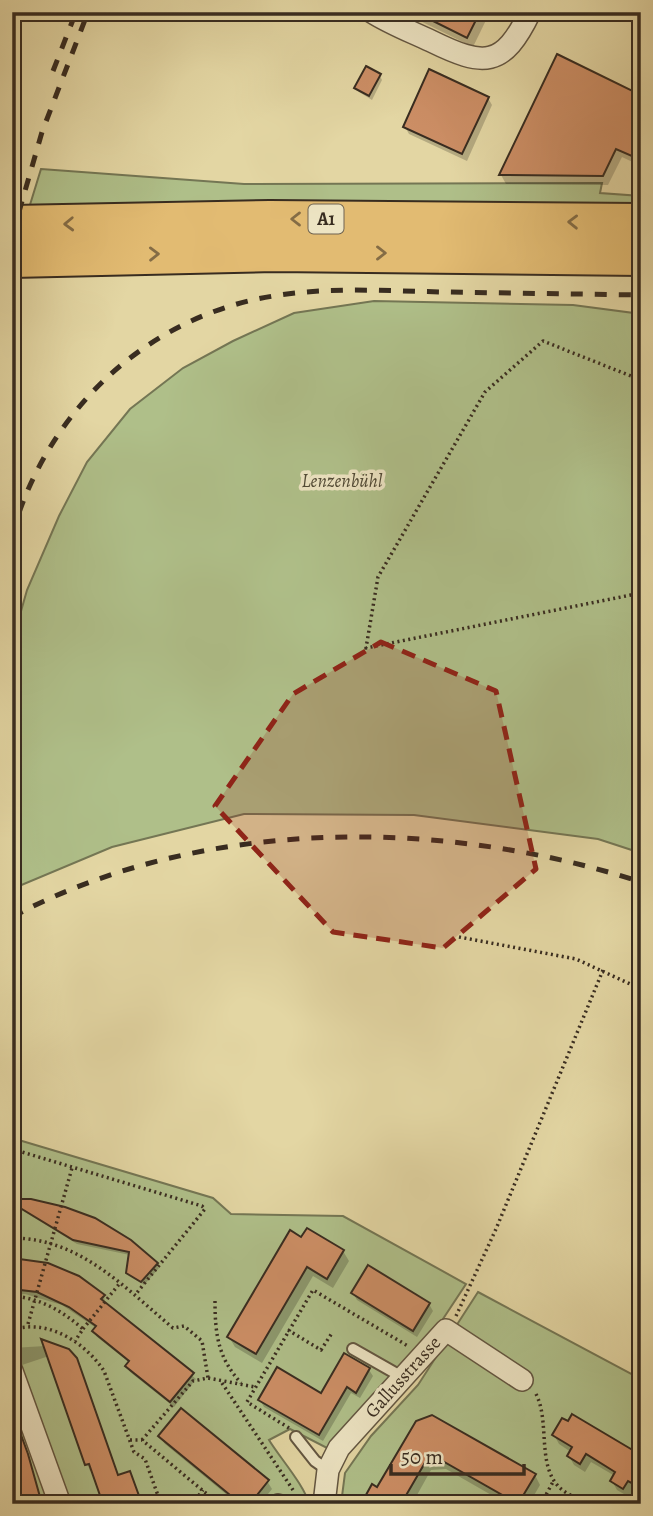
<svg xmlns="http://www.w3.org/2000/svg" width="653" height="1516" font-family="Alegreya,serif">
  <rect width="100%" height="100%" fill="#e3d6a3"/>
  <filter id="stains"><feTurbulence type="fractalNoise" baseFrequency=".00286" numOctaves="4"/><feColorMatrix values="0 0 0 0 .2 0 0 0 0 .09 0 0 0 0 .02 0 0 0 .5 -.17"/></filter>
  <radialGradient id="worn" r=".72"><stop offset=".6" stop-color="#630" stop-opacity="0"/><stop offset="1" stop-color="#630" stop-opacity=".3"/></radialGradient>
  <path fill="#afbf89" stroke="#747654" stroke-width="2" d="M 41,169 L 244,184 L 602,183 L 600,193 L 641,196 L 641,209 L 29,208 Z
    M 374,301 L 573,305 L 641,314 L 641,853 L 598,839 L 414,815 L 244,814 L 112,847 L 12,889 L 12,643 L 27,590 L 59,516 L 87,462 L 130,409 L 183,368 L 233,341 L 294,313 Z
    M 12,1138 L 213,1198 L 231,1214 L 343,1216 L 466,1284 L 437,1328 L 329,1449 L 290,1429 L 269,1440 C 280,1458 305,1486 309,1504 L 12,1504 Z
    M 478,1292 L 641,1379 L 641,1498 L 638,1504 L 341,1504 L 345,1473 L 371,1436 L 418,1385 Z"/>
  <path fill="#0003" d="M 402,12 L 490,12 L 473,47 Z
    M 380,76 L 382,80 L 372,100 L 359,92 L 356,88 Z
    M 488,98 L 492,105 L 467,161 L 409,134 L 405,127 Z
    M 641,99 L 641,166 L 622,157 L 608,185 L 506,184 L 501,175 Z
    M 12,1202 L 130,1241 L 159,1268 L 144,1285 L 128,1272 L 130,1255 L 77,1244 L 15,1206 L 12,1210 Z
    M 302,1240 L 343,1251 L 349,1261 L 333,1288 L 313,1276 L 262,1363 L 235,1347 L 229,1337 Z
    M 12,1259 L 104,1296 L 105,1304 L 196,1379 L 174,1407 L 130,1372 L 127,1366 L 130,1363 L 97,1337 L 94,1331 L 96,1328 L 62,1305 L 25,1294 L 12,1295 Z
    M 353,1293 L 429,1304 L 433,1311 L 417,1337 L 357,1300 Z
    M 45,1346 L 76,1359 L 80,1366 L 119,1477 L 90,1471 L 49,1356 L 22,1365 L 12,1365 L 12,1348 Z
    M 369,1370 L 373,1376 L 360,1398 L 351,1393 L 323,1441 L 264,1407 L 260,1400 L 321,1395 Z
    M 12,1408 L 30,1462 L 42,1504 L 12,1504 Z
    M 417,1423 L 535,1475 L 540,1485 L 529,1504 L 507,1504 L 446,1469 L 431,1470 L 412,1504 L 363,1504 L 378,1490 Z
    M 554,1435 L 641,1457 L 641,1504 L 617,1490 L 612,1481 L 615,1476 L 591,1462 L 585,1472 L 574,1465 L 569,1456 L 571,1452 L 559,1444 Z
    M 160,1437 L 267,1481 L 272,1489 L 260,1504 L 238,1504 L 165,1444 Z"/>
  <path fill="#cc8e65" stroke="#382c20" stroke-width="2" d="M 415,12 L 480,12 L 467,38 Z
    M 557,54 L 641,95 L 641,160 L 616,149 L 603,176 L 499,175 Z
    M 366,66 L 381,74 L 369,96 L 354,88 Z
    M 429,69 L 489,97 L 462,154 L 403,127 Z
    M 12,1199 L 31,1199 L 65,1207 L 95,1218 L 131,1240 L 158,1263 L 141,1282 L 126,1273 L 129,1252 L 73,1240 L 12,1203 Z
    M 307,1228 L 344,1250 L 327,1279 L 307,1267 L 256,1354 L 227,1337 L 290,1230 L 301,1237 Z
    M 12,1258 L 48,1263 L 79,1276 L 105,1295 L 101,1299 L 194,1373 L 170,1402 L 125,1366 L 129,1361 L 92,1331 L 96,1326 L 69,1307 L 37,1292 L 12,1289 Z
    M 368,1265 L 430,1303 L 413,1331 L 351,1293 Z
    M 41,1339 L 69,1349 L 77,1358 L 118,1475 L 130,1471 L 142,1504 L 103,1504 L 89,1464 L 85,1465 Z
    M 344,1353 L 370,1368 L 356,1393 L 347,1387 L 319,1435 L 258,1400 L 277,1367 L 321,1393 Z
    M 181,1408 L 269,1480 L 250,1504 L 241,1504 L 158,1436 Z
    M 13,1413 L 28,1454 L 42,1504 L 12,1504 Z
    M 572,1414 L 641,1455 L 641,1488 L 628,1481 L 623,1489 L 610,1481 L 615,1472 L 586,1454 L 580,1464 L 567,1456 L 572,1447 L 552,1435 L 562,1418 L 568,1421 Z
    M 432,1415 L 536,1474 L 518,1504 L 439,1459 L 426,1461 L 401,1504 L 361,1504 L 372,1484 L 377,1487 L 416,1421 Z"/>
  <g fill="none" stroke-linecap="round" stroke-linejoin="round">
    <g stroke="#635641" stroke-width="14">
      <path id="service" d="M 353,1349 L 404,1378
        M 296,1437 L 315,1461 L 328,1470
        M 265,1504 L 278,1500 L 294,1504"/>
    </g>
    <g stroke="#635641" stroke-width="24">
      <path id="minor" d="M 372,12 C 391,24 412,32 431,41 C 484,67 503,68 530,12
        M 12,1371 L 60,1504
        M 324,1504 L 328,1470 L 339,1448 L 446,1330 L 522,1380"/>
    </g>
    <g stroke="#382c20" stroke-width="42">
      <path id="motorway" d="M 12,225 L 270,220 L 641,223
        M 12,258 L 274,252 L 641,256"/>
    </g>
    <path stroke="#382c20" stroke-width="3.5" stroke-dasharray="2 3.5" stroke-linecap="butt" d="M 641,380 L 543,341 L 485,392 L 378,577 L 366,648 L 641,593
      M 459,937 L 576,959 L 641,989
      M 12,1149 L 202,1206 L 205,1209 L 135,1295
      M 12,1238 C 80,1238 125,1288 173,1328 L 184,1326 L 202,1341 L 208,1378
      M 12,1296 C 41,1298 62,1311 83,1329 L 75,1341
      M 215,1301 C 215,1334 218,1358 241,1383
      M 456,1316 L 496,1229 L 603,970
      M 28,1324 L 72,1168
      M 83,1329 L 120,1283
      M 12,1330 C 47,1318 85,1342 104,1371 L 134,1452 L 145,1459 L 161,1504
      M 288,1330 L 321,1350 L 332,1333
      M 222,1383 L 293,1490
      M 536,1394 C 553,1427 530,1483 578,1498 C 599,1504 613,1493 637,1500 L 641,1497
      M 289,1428 L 247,1402 L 313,1290 L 408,1346
      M 130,1440 L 142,1440 L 219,1504
      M 142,1440 L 193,1381 L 208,1378 L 255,1387
      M 192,1504 L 203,1490
      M 442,1504 L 458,1504
      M 541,1504 L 554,1480"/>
    <use href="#service" stroke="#ede4c3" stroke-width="10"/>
    <use href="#minor" stroke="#ede4c3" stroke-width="21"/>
    <use href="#motorway" stroke="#e2bb72" stroke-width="38"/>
    <path stroke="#382c20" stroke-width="5" stroke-dasharray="12 12" stroke-linecap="butt" d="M 53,71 L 76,12
      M 12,236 L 42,132 L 88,12
      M 12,535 C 47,409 150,313 280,295 C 334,287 390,291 445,292 C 510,293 575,294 641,295
      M 12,917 C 199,817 441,817 641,882"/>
  </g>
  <defs><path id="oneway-chevron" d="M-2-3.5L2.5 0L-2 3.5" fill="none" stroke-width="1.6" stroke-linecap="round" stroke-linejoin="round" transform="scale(1.75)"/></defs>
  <g stroke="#846c45">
    <use href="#oneway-chevron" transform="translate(296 219) rotate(180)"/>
    <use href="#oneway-chevron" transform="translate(573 222) rotate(-179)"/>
    <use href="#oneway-chevron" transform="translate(69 224) rotate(178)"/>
    <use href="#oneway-chevron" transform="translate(381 253)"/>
    <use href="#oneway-chevron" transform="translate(154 254) rotate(-1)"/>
  </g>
  <path fill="#8f2418" fill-opacity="0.2" stroke="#8f2418" stroke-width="5" stroke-dasharray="14 9" stroke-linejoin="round" d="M 381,642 L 496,691 L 536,869 L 443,948 L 333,932 L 215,806 L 293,694 Z"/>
  <g text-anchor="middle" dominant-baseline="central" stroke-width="7" stroke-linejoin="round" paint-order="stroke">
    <rect fill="#ede4c3" stroke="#6e6351" stroke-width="2" x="308.5" y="204.5" width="35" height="29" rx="5"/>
    <g font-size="18" font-weight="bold" fill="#382c20">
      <text x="326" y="219">A1</text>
    </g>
    <g font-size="19" font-style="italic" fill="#504935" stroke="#ede4c3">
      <text x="342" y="481">Lenzenbühl</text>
    </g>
    <g font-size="19" fill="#382c20" stroke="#ede4c3">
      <text transform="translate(403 1377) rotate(-48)">Gallusstrasse</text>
    </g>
  </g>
  <rect width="653" height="1516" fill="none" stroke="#e3d6a3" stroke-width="42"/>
  <rect x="14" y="14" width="625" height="1488" fill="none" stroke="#382c20" stroke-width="3.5"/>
  <rect x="21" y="21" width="611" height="1474" fill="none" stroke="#382c20" stroke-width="2"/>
  <path d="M391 1464v10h133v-10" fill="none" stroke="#382c20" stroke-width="3.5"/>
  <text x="401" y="1464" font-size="21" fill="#382c20" stroke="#ede4c3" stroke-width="5" paint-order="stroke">50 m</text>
  <rect width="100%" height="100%" filter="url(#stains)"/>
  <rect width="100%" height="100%" fill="url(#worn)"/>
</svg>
